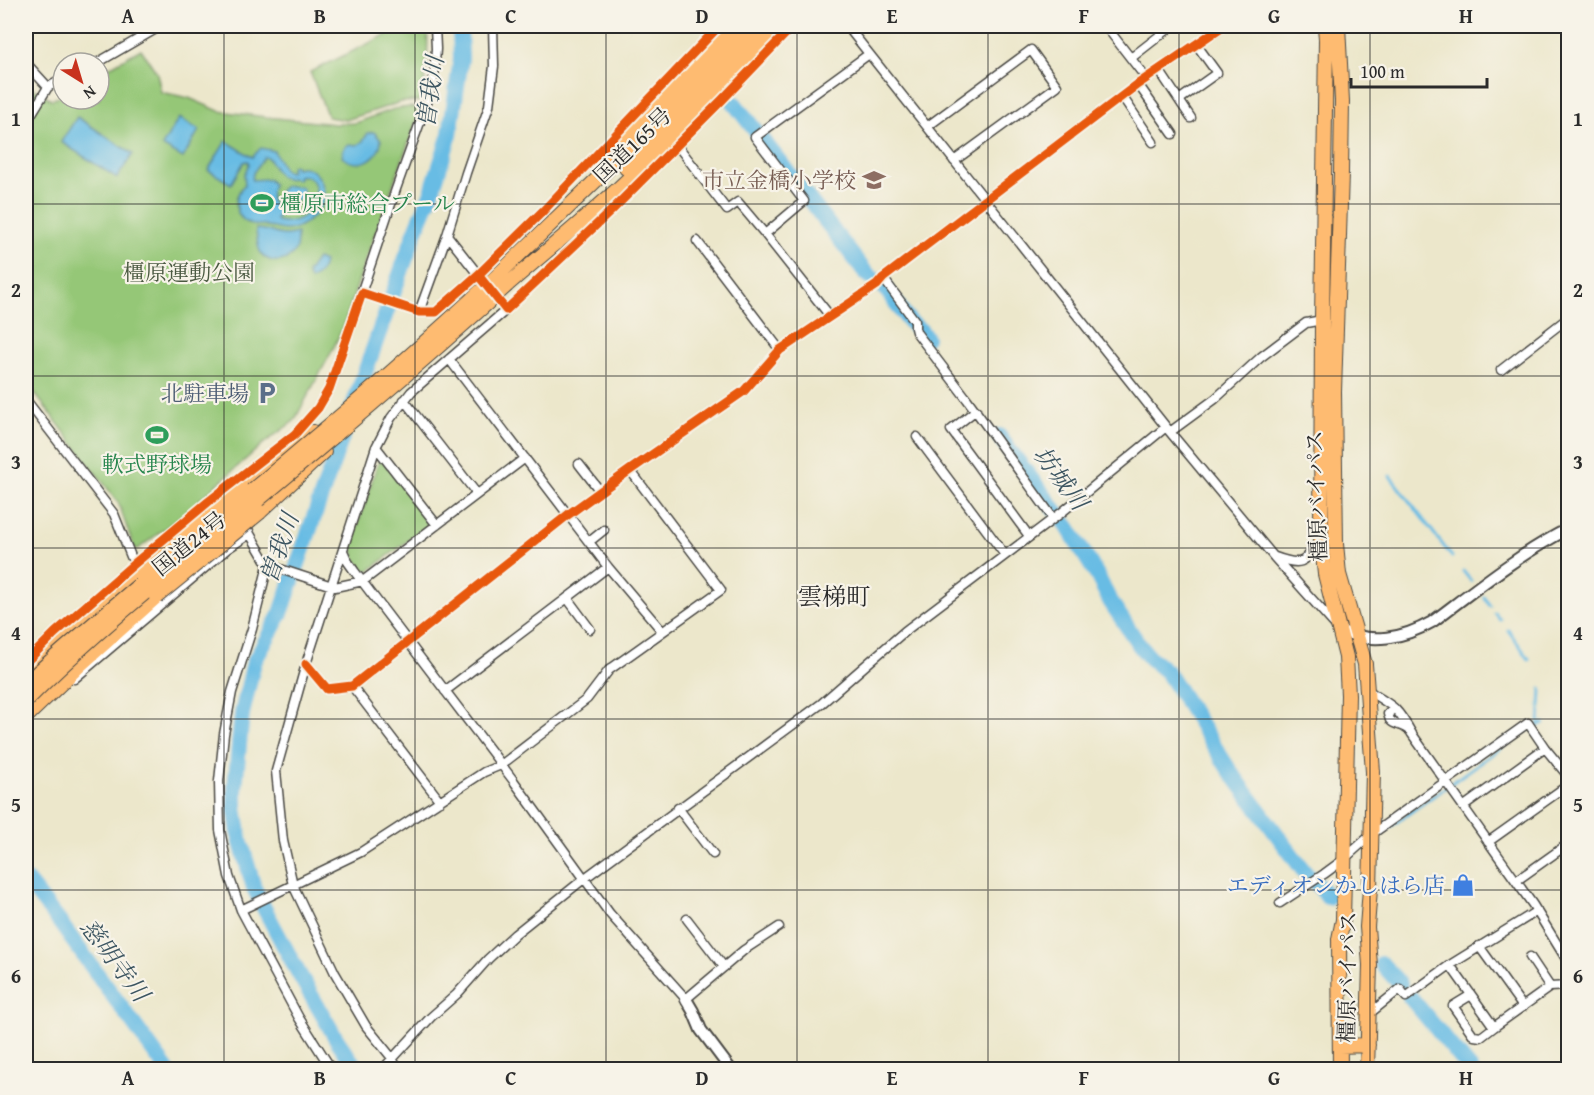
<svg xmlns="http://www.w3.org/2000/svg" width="1594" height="1095" font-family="'Gentium Book Plus','Noto Serif JP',serif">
  <rect width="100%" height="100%" fill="#f7f3e8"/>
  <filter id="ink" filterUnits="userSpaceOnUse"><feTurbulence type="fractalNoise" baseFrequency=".0167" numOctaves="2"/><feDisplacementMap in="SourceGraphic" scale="12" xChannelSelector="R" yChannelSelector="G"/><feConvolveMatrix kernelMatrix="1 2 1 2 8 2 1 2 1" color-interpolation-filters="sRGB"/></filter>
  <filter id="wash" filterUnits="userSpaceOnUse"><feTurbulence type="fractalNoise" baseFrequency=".008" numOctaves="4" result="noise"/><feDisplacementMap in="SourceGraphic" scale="24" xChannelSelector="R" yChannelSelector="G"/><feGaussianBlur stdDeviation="1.35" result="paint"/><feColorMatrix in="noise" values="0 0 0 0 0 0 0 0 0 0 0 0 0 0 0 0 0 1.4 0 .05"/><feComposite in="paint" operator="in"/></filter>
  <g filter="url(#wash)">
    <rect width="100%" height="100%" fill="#ece7cb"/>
    <path fill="#95c777" stroke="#607951" stroke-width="1.5" d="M 404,26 L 427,26 C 429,51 427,75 421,101 L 401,102 L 346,120 L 328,117 L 310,72 Z
      M 141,49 L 157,73 L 161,92 L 189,98 L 219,111 L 266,117 L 335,124 L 356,123 L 394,109 L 410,107 L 421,109 L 366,258 L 345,323 L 332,351 L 294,421 L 263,444 L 184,514 L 138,549 L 134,548 L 118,502 L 26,382 L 26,78 L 32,88 L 52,100 L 63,94 L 63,99 L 99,99 L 99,73 Z
      M 381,458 L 429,519 L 427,526 L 370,570 L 363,570 L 354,556 L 352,543 L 376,468 Z"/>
    <path fill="#68bce4" stroke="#4a7488" stroke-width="1.5" fill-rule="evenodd" d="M 77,117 L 133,154 L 117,178 L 61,142 Z
      M 179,118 L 199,130 L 183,158 L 162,146 Z
      M 374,132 L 381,140 C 380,160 358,170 342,157 L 344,148 L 349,144 L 357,145 L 363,141 L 368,133 Z
      M 226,141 L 252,157 L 261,148 L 274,151 L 284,170 L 289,172 L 291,171 L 291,166 L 295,165 L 296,168 C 314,162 328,185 323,201 C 320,212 309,222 298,227 C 286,233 279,229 267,226 C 263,224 258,226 253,225 C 234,219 231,198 245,184 L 244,175 L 249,164 L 248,161 L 244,162 L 231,184 L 208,170 ZM 264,157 L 268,158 C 276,170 277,181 294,178 L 296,180 L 299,179 L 298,176 C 328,170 320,230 277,221 L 276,219 L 280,213 C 270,201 268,198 273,184 L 268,179 L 252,180 L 253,173 Z
      M 285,186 L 302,187 L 304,197 L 287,204 L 283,203 L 279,199 L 279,192 Z
      M 256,229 C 274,229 275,239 297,233 C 297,238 297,244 296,248 C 292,263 269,266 261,253 C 257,247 257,237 256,229 Z
      M 317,259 L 324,262 C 323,271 318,276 310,280 L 307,273 Z"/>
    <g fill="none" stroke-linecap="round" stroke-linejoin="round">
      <path stroke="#68bce4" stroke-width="3" d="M 1390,476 L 1452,557
        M 1463,571 L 1471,581
        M 1484,597 L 1490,606
        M 1495,613 L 1500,619
        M 1508,630 L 1529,659
        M 1539,725 L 1541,689
        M 1387,829 L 1526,730 L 1544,723"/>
      <path stroke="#68bce4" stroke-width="16" d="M 734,103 L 866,273 L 885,288 L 909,321 L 921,331 L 926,338
        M 999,436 L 1068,527 L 1097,575 L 1110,601 L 1140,646 L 1149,657 L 1167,672 L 1228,768 L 1306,874 L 1317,884 L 1328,897
        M 26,880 L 58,920 L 167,1070
        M 1382,964 L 1400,984
        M 1410,997 L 1471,1070
        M 359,1070 L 350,1059 L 337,1040 L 299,974 L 265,910 L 254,888 L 240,839 L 235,808 L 235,788 L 239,745 L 242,714 L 254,662 L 281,613 L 317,508 L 381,327 L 416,230 L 431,194 L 450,134 L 461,58 L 460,26"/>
    </g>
  </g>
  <g filter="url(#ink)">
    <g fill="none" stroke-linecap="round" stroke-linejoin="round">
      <g stroke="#484743" stroke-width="11">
        <path id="minor" d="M 133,26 L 142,37
          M 847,26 L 1170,432 L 1274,557 L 1335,625
          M 1108,29 L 1146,78
          M 1131,58 L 1172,26
          M 26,63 L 48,87
          M 97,63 L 161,26
          M 1159,70 L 1179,100 L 1217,73 L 1196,44
          M 1138,84 L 1173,134
          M 1122,96 L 1153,142
          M 1179,100 L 1191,118
          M 26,123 L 48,87 L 63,79
          M 928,126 L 1031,50 L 1057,86 L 954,161
          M 677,145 L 727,210 L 738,202 L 765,234 L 830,316
          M 765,234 L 804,201 L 755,137 L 869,54
          M 447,235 L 506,310
          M 697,241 L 780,350
          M 883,278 L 915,321 L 915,328 L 916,332 L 967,399 L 1053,518
          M 362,293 L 419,312 L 436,312 L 478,275 L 543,211 L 719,26
          M 419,312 L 447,235 L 466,173 L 489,106 L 494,66 L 493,26
          M 449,359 L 608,567 L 662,631
          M 1501,370 L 1568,318
          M 26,400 L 114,514 L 134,564
          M 404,400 L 477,494
          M 976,410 L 951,430 L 1029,536
          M 1170,432 L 1215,399 L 1261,357 L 1306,323 L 1322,320
          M 917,437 L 1005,555
          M 376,447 L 437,525
          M 579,464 L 600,491
          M 201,507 L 295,434 L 318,408 L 329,389 L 396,189 L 427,103 L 434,77 L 436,49 L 435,26
          M 245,520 L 250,534 L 268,565 L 335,587 L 363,581 L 525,458
          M 589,542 L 604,530
          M 343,551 L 348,562 L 355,572 L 513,780 L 610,914 L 686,999 L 744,950 L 779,927
          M 1275,557 C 1305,568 1305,561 1321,538
          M 268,565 L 252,629 L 232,692 L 224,734 L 219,781 L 220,830 L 229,876 L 241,910 L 299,1018 L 332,1070
          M 567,598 L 590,629
          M 45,642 L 82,609
          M 306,664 L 327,689 L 352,686 L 569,514 L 630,470 L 744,391 L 780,350 L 877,285 L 883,278 L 1138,84 L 1223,26
          M 74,679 L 227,549 L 250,534
          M 352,686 L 440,801
          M 1366,688 C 1376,697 1386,701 1395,709 C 1402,716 1407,725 1412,734 L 1533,905 L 1568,962
          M 445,691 L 608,567
          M 1394,708 L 1388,714 L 1390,720 C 1395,726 1402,724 1407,729
          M 1463,807 L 1545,748
          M 678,808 L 713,854
          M 1488,842 L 1568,785
          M 1516,881 L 1568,844
          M 1280,903 L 1324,874 L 1343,860 L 1372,834 L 1528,723 L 1545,748 L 1568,776
          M 241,910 L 361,852 L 484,772 L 501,765 L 587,699 L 609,670 L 721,590 L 630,470
          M 687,919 L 724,967
          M 1479,946 L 1523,1007
          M 1530,957 L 1550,987 L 1568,986
          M 1450,965 L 1494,1027 L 1550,987
          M 1471,995 L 1453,1006 L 1474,1036 L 1481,1037 L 1494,1027
          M 1369,1014 L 1400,989 L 1406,997 L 1450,965 L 1537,911
          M 382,1070 L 431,1017 L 457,994 L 488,959 L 515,934 L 585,878 L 821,704 L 905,631 L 1061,513 L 1166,427
          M 398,1070 L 392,1058 L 366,1026 L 335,973 L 293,885 L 283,841 L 276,771 L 306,664 L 376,447 L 391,418 L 411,392 L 506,310 L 611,211 L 722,100 L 793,26"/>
      </g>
      <g stroke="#484743" stroke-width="14">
        <path id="tertiary" d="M 1340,630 C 1371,645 1404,638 1432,622 C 1476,589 1519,554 1568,529
          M 686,999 L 693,1011 L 701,1030 L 731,1070"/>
      </g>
      <g stroke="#484743" stroke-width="16">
        <path id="trunk" d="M 1325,26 L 1326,40 L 1322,320 L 1321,538 L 1325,574 L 1346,657 L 1348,695 L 1343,920 L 1339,939 L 1340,1070
          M 1338,26 L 1342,101 L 1341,173 L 1334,392 L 1336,544 L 1339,574 L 1365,664 L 1373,772 L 1370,889 L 1367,927 L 1370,965 L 1367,1070
          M 601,163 L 732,26
          M 626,168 L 763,26
          M 498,275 L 617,160 L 747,26
          M 507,285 C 544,253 582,222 618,189 C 674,137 727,82 778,26
          M 240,486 L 313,432
          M 260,512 L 324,452
          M 26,668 L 134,572
          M 26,717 L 81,664 L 156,597
          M 1340,1046 L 1368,1045"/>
      </g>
      <use href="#minor" stroke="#fff" stroke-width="8"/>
      <use href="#tertiary" stroke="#fff" stroke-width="10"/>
      <use href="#trunk" stroke="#febb71" stroke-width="14"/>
      <g stroke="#484743" stroke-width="16" stroke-linecap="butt">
        <path id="trunk-bridge" d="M 134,572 L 200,516 L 240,486
          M 156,597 L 260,512
          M 26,683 C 119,599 218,520 314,438 C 377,386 438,331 498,275
          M 26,701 C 98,628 180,564 259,499 C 343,429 426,359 507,285"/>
      </g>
      <use href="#trunk-bridge" stroke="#febb71" stroke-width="14"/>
      <g stroke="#f7f3e8" stroke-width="13">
        <path id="cycleway" d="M 478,275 L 506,310 L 611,211 L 722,100 L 793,26
          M 26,662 L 55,633 L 134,564 L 208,502 L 295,434 L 318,408 L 329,389 L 362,293 L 419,312 L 436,312 L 478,275 L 543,211 L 719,26
          M 306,664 L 327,689 L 352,686 L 569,514 L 630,470 L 744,391 L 780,350 L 877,285 L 883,278 L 1138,84 L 1223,26"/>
      </g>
      <use href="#cycleway" stroke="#e8590c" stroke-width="9"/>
    </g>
  </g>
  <path fill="none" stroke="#2b2b2b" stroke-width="1.5" stroke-opacity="0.55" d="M 224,26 L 224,1070M 415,26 L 415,1070M 606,26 L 606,1070M 797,26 L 797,1070M 988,26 L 988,1070M 1179,26 L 1179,1070M 1370,26 L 1370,1070M 26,204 L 1568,204M 26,376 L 1568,376M 26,548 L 1568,548M 26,719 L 1568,719M 26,890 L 1568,890"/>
  <defs>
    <g id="school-bare" transform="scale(1.8)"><path d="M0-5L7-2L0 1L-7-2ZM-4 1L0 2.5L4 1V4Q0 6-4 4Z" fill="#8d6e63" stroke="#f7f3e8" stroke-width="2.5" paint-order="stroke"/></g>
    <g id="stadium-bare" transform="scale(1.8)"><path d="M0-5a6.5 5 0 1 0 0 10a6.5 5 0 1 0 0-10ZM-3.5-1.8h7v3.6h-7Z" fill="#2e9e5b" stroke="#f7f3e8" stroke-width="2.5" paint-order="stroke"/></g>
    <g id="parking-bare" transform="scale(1.8)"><path d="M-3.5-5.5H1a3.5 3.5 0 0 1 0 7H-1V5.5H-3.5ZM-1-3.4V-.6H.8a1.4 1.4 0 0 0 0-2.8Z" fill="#5c6f8a" stroke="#f7f3e8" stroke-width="2.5" paint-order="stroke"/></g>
    <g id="shop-bare" transform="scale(1.8)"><path d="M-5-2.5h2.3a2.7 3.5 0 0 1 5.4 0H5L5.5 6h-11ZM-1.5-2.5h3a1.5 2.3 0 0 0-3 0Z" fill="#3f7fe0" stroke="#f7f3e8" stroke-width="2.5" paint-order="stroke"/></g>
  </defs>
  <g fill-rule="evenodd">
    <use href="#school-bare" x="874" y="180"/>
    <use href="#stadium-bare" x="262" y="203"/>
    <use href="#parking-bare" x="267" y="393"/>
    <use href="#stadium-bare" x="157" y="435"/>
    <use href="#shop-bare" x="1463" y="885"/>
  </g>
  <g text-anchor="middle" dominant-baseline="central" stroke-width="4.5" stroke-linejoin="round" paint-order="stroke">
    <g font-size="22" fill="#2b2b2b" stroke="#f7f3e8">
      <text transform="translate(632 145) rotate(-44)">国道165号</text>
      <text transform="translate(1316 496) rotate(-92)">橿原バイパス</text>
      <text transform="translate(189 543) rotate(-39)">国道24号</text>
      <text transform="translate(1347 977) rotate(-89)">橿原バイパス</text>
    </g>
    <g font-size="22" fill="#785e54" stroke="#f7f3e8" text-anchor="end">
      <text x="856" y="180">市立金橋小学校</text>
    </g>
    <g font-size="22" fill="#27864d" stroke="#f7f3e8" text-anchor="start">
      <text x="280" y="203">橿原市総合プール</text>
      <text x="157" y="464" text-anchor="middle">軟式野球場</text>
    </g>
    <g font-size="22" fill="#4b5a42" stroke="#f7f3e8">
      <text x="189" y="272">橿原運動公園</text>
    </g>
    <g font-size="22" fill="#4e5e75" stroke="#f7f3e8" text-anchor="end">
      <text x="249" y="393">北駐車場</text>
    </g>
    <g font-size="22" fill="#366cbe" stroke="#f7f3e8" text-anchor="end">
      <text x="1445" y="885">エディオンかしはら店</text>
    </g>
    <g font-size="24" font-style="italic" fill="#3d5662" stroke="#f7f3e8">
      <text transform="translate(430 92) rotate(-82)">曽我川</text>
      <text transform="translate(1061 478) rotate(53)">坊城川</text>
      <text transform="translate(279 548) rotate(-71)">曽我川</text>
      <text transform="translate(115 960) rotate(53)">慈明寺川</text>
    </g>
    <g font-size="24" fill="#2b2b2b" stroke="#f7f3e8">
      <text x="834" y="596">雲梯町</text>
    </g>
  </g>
  <rect width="1594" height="1095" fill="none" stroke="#f7f3e8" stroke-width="66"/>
  <g transform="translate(81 81) rotate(143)"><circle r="28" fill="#f7f3e8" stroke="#a5a39c" stroke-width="1.5"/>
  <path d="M0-4.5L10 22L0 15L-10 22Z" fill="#c8321e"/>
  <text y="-9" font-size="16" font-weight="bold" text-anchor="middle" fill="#2b2b2b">N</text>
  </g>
  <path d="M1351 78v9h136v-9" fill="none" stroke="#2b2b2b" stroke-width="3"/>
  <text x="1360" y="78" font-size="18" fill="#2b2b2b" stroke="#f7f3e8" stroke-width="4.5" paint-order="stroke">100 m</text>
  <rect x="33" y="33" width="1528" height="1029" fill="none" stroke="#2b2b2b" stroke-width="2"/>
  <g font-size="20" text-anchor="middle" font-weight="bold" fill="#2b2b2b">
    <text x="128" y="23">A</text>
    <text x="320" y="23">B</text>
    <text x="511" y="23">C</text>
    <text x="702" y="23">D</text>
    <text x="892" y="23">E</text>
    <text x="1084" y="23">F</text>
    <text x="1274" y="23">G</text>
    <text x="1466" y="23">H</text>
    <text x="16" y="126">1</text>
    <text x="1578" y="126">1</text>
    <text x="16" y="297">2</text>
    <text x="1578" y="297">2</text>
    <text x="16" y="469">3</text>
    <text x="1578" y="469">3</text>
    <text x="16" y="640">4</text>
    <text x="1578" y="640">4</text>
    <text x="16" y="812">5</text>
    <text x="1578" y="812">5</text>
    <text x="16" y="983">6</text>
    <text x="1578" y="983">6</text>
    <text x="128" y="1085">A</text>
    <text x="320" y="1085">B</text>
    <text x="511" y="1085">C</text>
    <text x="702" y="1085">D</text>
    <text x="892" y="1085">E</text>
    <text x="1084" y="1085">F</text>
    <text x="1274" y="1085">G</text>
    <text x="1466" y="1085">H</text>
  </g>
</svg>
